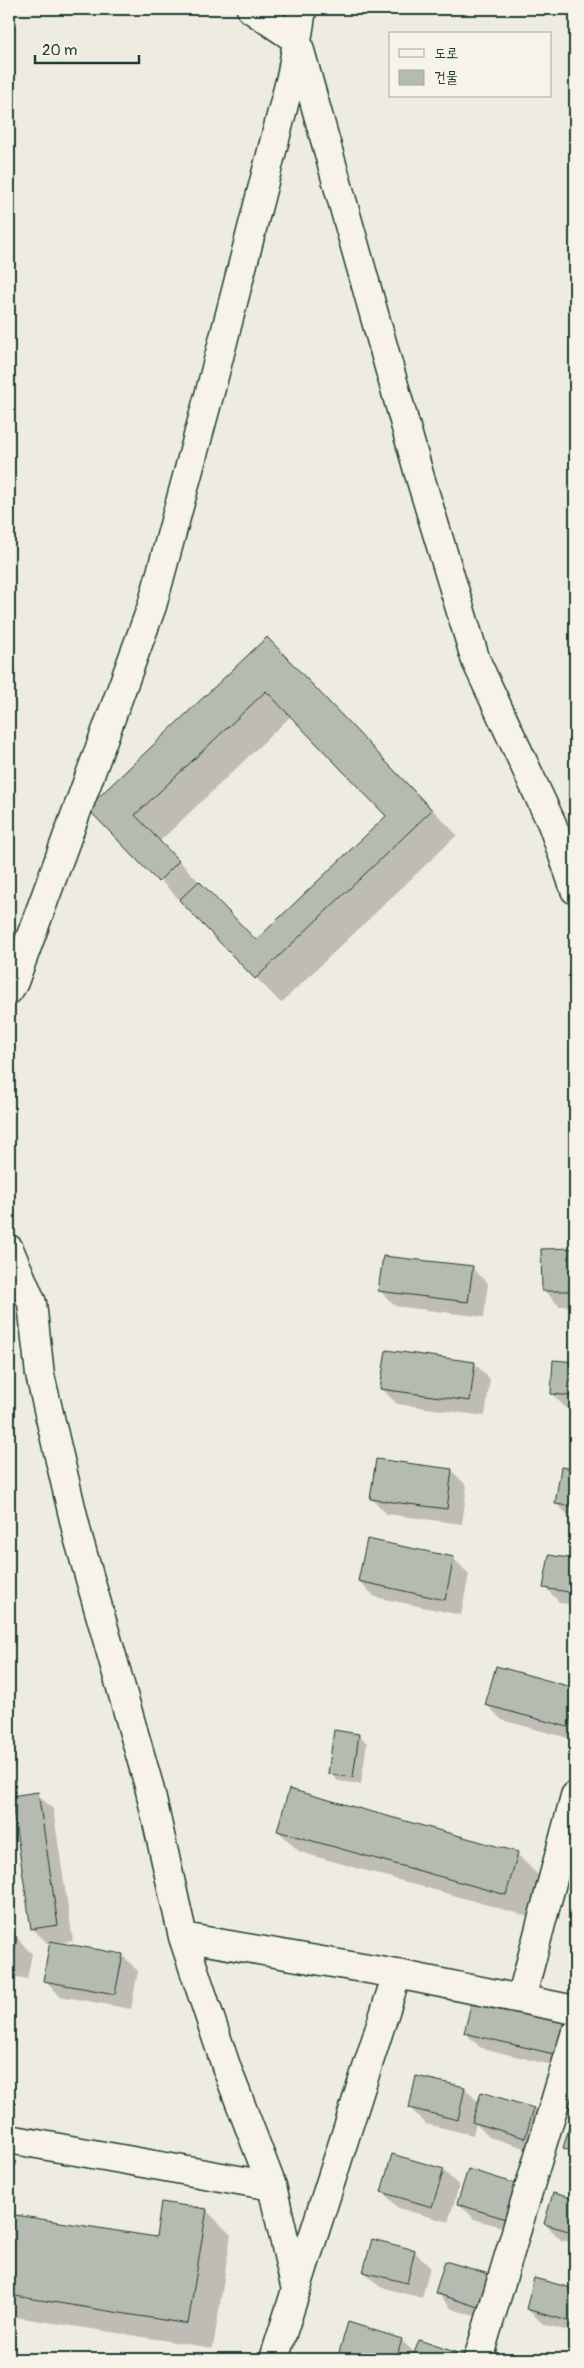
<svg xmlns="http://www.w3.org/2000/svg" width="584" height="2368" font-family="Pangolin,'Poor Story',sans-serif">
  <rect width="100%" height="100%" fill="#eeece1"/>
  <filter id="ink" filterUnits="userSpaceOnUse"><feTurbulence type="fractalNoise" baseFrequency=".02" numOctaves="2"/><feDisplacementMap in="SourceGraphic" scale="10" xChannelSelector="R" yChannelSelector="G"/><feConvolveMatrix kernelMatrix="1 2 1 2 8 2 1 2 1" color-interpolation-filters="sRGB"/></filter>
  <g filter="url(#ink)">
    <path fill="#0003" fill-rule="evenodd" d="M 292,664 L 457,835 L 281,1003 L 89,808 ZM 291,716 L 388,816 L 256,941 L 160,841 Z
      M 575,1249 L 575,1306 L 559,1306 L 544,1290 L 543,1250 Z
      M 472,1268 L 488,1283 L 484,1317 L 395,1306 L 379,1290 Z
      M 554,1362 L 575,1363 L 575,1410 L 568,1410 L 552,1394 Z
      M 474,1363 L 490,1379 L 485,1416 L 397,1404 L 381,1388 Z
      M 562,1468 L 575,1470 L 575,1519 L 572,1519 L 556,1503 Z
      M 452,1471 L 467,1486 L 462,1524 L 387,1514 L 372,1499 Z
      M 368,1541 L 454,1559 L 469,1574 L 461,1615 L 375,1597 L 359,1581 Z
      M 550,1556 L 575,1560 L 575,1605 L 560,1603 L 545,1587 Z
      M 497,1668 L 575,1689 L 575,1740 L 502,1720 L 486,1704 Z
      M 359,1735 L 367,1743 L 361,1784 L 338,1781 L 330,1773 Z
      M 37,1794 L 53,1809 L 73,1941 L 56,1943 L 122,1955 L 138,1971 L 131,2009 L 60,1996 L 45,1980 L 51,1944 L 48,1944 L 32,1928 Z
      M 278,1831 L 517,1854 L 538,1875 L 527,1916 L 300,1852 Z
      M 9,1936 L 17,1938 L 32,1954 L 27,1979 L 9,1975 Z
      M 565,2020 L 575,2030 L 573,2070 L 481,2048 L 465,2033 Z
      M 465,2088 L 479,2103 L 534,2109 L 549,2124 L 541,2153 L 489,2137 L 476,2124 L 473,2135 L 426,2124 L 410,2108 Z
      M 573,2118 L 575,2119 L 575,2159 L 565,2148 Z
      M 443,2170 L 459,2186 L 448,2222 L 398,2208 L 383,2192 Z
      M 469,2170 L 522,2233 L 474,2219 L 459,2203 Z
      M 554,2194 L 575,2200 L 575,2243 L 561,2240 L 545,2224 Z
      M 206,2210 L 231,2235 L 213,2348 L 9,2316 L 9,2215 L 157,2238 Z
      M 373,2241 L 415,2252 L 430,2267 L 422,2298 L 380,2287 L 365,2272 Z
      M 488,2275 L 503,2291 L 494,2322 L 452,2309 L 437,2293 Z
      M 535,2279 L 575,2290 L 575,2333 L 543,2324 L 527,2309 Z
      M 401,2340 L 416,2354 L 469,2359 L 338,2359 Z"/>
    <path fill="#b5bbb0" stroke="#1f3d34" d="M 267,637 L 432,810 L 255,979 L 179,900 L 199,881 L 256,940 L 386,816 L 266,691 L 135,815 L 179,861 L 158,882 L 87,808 Z
      M 575,1248 L 575,1291 L 542,1291 L 541,1249 Z
      M 383,1256 L 473,1266 L 468,1302 L 378,1291 Z
      M 386,1350 L 475,1362 L 470,1401 L 380,1389 Z
      M 553,1360 L 575,1362 L 575,1396 L 551,1394 Z
      M 376,1459 L 452,1469 L 447,1509 L 370,1499 Z
      M 561,1467 L 575,1469 L 575,1507 L 555,1504 Z
      M 367,1539 L 454,1557 L 445,1600 L 358,1581 Z
      M 549,1555 L 575,1559 L 575,1593 L 543,1588 Z
      M 496,1666 L 575,1688 L 575,1701 L 568,1727 L 485,1705 Z
      M 334,1730 L 359,1734 L 353,1777 L 328,1774 Z
      M 289,1789 L 518,1852 L 506,1895 L 277,1831 Z
      M 38,1792 L 58,1925 L 31,1929 L 11,1796 Z
      M 9,1935 L 17,1937 L 12,1964 L 9,1963 Z
      M 50,1941 L 123,1954 L 115,1994 L 43,1981 Z
      M 473,1997 L 566,2019 L 558,2055 L 464,2033 Z
      M 416,2076 L 465,2087 L 458,2120 L 409,2108 Z
      M 481,2092 L 534,2108 L 525,2138 L 472,2122 Z
      M 572,2117 L 575,2118 L 575,2152 L 563,2148 Z
      M 392,2154 L 444,2169 L 432,2207 L 381,2192 Z
      M 468,2169 L 517,2184 L 506,2219 L 457,2204 Z
      M 553,2193 L 575,2199 L 575,2233 L 544,2224 Z
      M 161,2202 L 207,2209 L 188,2324 L 9,2295 L 9,2214 L 156,2237 Z
      M 372,2239 L 415,2250 L 407,2283 L 363,2272 Z
      M 445,2261 L 489,2274 L 478,2307 L 435,2293 Z
      M 534,2278 L 575,2289 L 575,2323 L 526,2309 Z
      M 348,2322 L 402,2339 L 396,2359 L 337,2359 Z
      M 419,2340 L 469,2357 L 468,2359 L 412,2359 Z
      M 513,2353 L 536,2359 L 512,2359 Z"/>
    <g fill="none" stroke-linecap="round" stroke-linejoin="round">
      <g stroke="#1f3d34" stroke-width="31">
        <path id="minor" d="M 251,9 L 297,40 L 419,474 L 476,661 L 552,824 L 575,890
          M 9,990 L 14,982 L 152,606 L 211,388 L 292,73 L 302,9
          M 9,1249 L 32,1303 L 40,1375 L 78,1537 L 149,1786 L 183,1937 L 227,2069 L 272,2186 L 296,2290
          M 183,1937 L 397,1974 L 575,2010
          M 521,1999 L 575,1796
          M 9,2139 L 272,2186
          M 274,2359 L 397,1974
          M 478,2359 L 575,2035"/>
      </g>
      <use href="#minor" stroke="#f7f3e8" stroke-width="28"/>
    </g>
  </g>
  <rect width="584" height="2368" fill="none" stroke="#f7f3e8" stroke-width="30"/>
  <rect x="15" y="15" width="554" height="2338" fill="none" stroke="#1f3d34" stroke-width="2" filter="url(#ink)"/>
  <rect x="389" y="32" width="162" height="65" fill="#f7f3e8" stroke="#a1aaa0"/>
  <rect x="399" y="49" width="25" height="8" fill="#f7f3e8" stroke="#a1aaa0"/>
  <text x="434" y="58" font-size="15" fill="#1f3d34">도로</text>
  <rect x="399" y="70" width="25" height="15" fill="#b5bbb0" stroke="#a1aaa0"/>
  <text x="434" y="82" font-size="15" fill="#1f3d34">건물</text>
  <path d="M35 55v8h104v-8" fill="none" stroke="#1f3d34" stroke-width="2.5"/>
  <text x="42" y="55" font-size="15" fill="#1f3d34" stroke="#f7f3e8" stroke-width="4" paint-order="stroke">20 m</text>
</svg>
